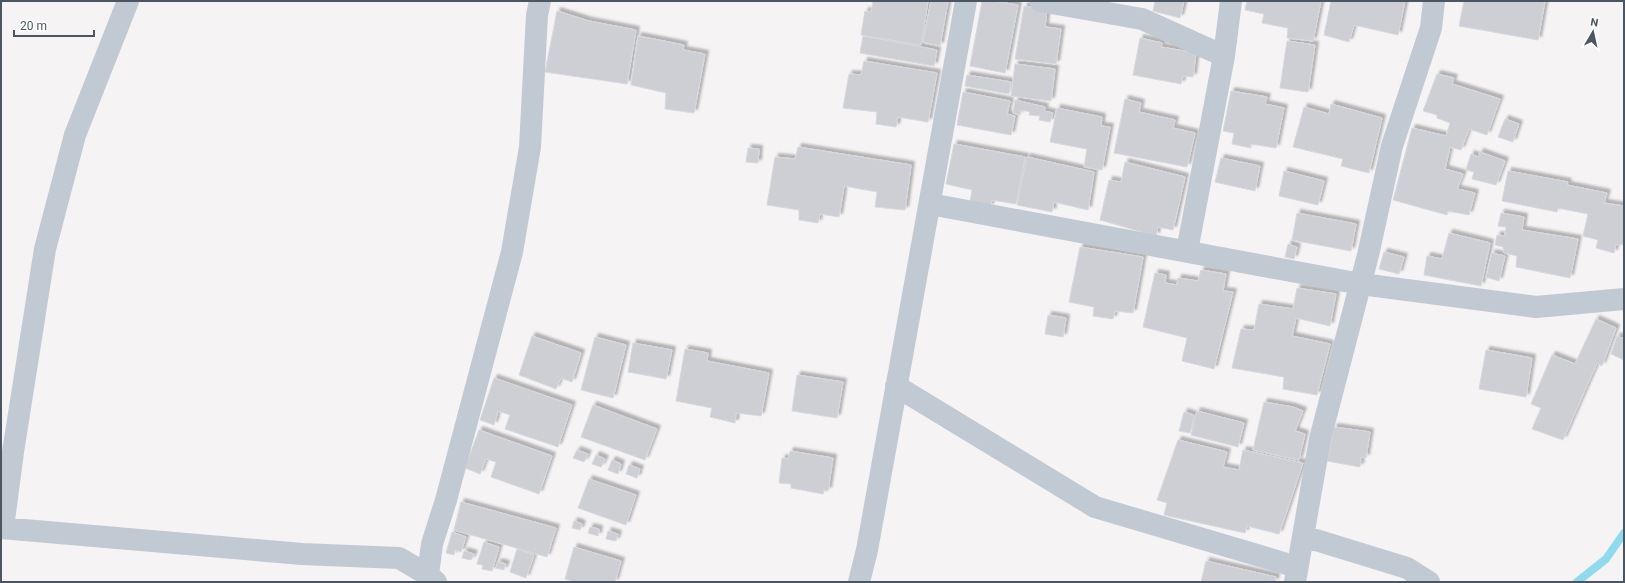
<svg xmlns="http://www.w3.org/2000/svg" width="1625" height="583" font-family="Roboto,sans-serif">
  <defs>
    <filter id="shadow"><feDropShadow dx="3.5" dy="-3.5" stdDeviation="1" flood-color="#0004"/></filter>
  </defs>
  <rect width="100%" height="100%" fill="#f5f3f3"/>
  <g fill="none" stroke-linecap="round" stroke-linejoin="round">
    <path stroke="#90daee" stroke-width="8" d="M 1577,582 L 1606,559 L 1624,533"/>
  </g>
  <path fill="#cdcfd5" stroke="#d7d9de" filter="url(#shadow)" d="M 873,1 L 928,1 L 921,45 L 861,35 L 865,11 L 871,12 Z
    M 931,1 L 948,1 L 940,46 L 923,42 Z
    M 982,1 L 992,1 L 1018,5 L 1005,73 L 970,66 Z
    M 1155,1 L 1184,1 L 1180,18 L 1153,11 Z
    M 1247,1 L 1321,1 L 1313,41 L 1287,38 L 1288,28 L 1262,23 L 1264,14 L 1245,10 Z
    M 1331,1 L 1405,1 L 1398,35 L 1354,25 L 1349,42 L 1324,35 Z
    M 1464,1 L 1545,1 L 1538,40 L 1459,26 Z
    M 1024,6 L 1047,10 L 1045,27 L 1061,29 L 1056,64 L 1015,59 Z
    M 557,11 L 589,21 L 636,30 L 627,84 L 545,72 Z
    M 638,36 L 684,45 L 683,50 L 705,54 L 694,113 L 665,109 L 666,93 L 631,85 Z
    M 863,36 L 937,50 L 934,66 L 860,53 Z
    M 1140,38 L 1162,43 L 1161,47 L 1196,53 L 1193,77 L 1183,76 L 1181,84 L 1133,75 Z
    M 1287,41 L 1315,45 L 1308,92 L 1280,88 Z
    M 864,61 L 937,73 L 928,122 L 898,117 L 896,127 L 876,124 L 877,112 L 843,108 L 849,74 L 861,75 Z
    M 1015,64 L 1055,69 L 1051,101 L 1011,96 Z
    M 1437,74 L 1454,78 L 1452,84 L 1500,99 L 1487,135 L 1469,129 L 1461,150 L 1450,147 L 1445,169 L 1463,174 L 1457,189 L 1475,193 L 1469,215 L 1448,211 L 1447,215 L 1393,200 L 1412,128 L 1446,136 L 1450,123 L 1437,118 L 1437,115 L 1423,111 Z
    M 967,75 L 1011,82 L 1009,94 L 965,86 Z
    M 1231,91 L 1267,97 L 1265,104 L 1284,108 L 1276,148 L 1251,144 L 1251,148 L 1232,144 L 1234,133 L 1223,131 Z
    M 963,92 L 1010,101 L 1007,114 L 1015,116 L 1011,135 L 957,125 Z
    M 1125,99 L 1141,103 L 1139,112 L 1175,120 L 1173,128 L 1195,133 L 1187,167 L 1114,153 Z
    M 1015,100 L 1045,107 L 1044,111 L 1053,113 L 1050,122 L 1039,120 L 1040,116 L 1029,115 L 1030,112 L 1021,110 L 1020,115 L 1013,113 Z
    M 1331,104 L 1382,118 L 1369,173 L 1341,166 L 1343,159 L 1293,147 L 1304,107 L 1329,114 Z
    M 1057,108 L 1102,117 L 1101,126 L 1110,127 L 1102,170 L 1084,167 L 1087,149 L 1050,142 Z
    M 1505,119 L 1519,124 L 1513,142 L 1498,137 Z
    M 954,144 L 1025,157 L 1016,204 L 992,200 L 990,207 L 970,202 L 972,190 L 946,184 Z
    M 798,147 L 911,165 L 905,210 L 875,207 L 877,192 L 844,186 L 839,217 L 820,214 L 818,223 L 799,220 L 799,210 L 767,205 L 775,157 L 795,159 Z
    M 748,148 L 759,149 L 758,163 L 746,162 Z
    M 1480,152 L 1505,161 L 1496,185 L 1472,179 L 1474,172 L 1466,170 L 1471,154 L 1478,157 Z
    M 1027,157 L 1094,172 L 1088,210 L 1054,202 L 1052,212 L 1017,205 Z
    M 1221,158 L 1260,166 L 1255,191 L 1215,182 Z
    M 1125,162 L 1185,177 L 1173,230 L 1158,227 L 1156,236 L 1100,220 L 1109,180 L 1121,182 Z
    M 1284,171 L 1324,181 L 1318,205 L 1279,196 Z
    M 1508,171 L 1568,182 L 1567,185 L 1607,193 L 1604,203 L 1624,206 L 1624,245 L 1616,244 L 1614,253 L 1596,248 L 1598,240 L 1583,236 L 1588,214 L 1558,208 L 1557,212 L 1502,201 Z
    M 1297,213 L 1356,224 L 1351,251 L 1292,240 Z
    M 1501,213 L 1524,217 L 1522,230 L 1578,239 L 1570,278 L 1516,267 L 1517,256 L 1504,253 L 1503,247 L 1495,245 L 1497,235 L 1505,236 L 1506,227 L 1498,226 Z
    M 1449,233 L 1490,243 L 1481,286 L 1424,275 L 1427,256 L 1442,259 Z
    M 1288,244 L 1297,247 L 1294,259 L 1285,257 Z
    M 1080,247 L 1143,257 L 1133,313 L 1115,311 L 1113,319 L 1093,316 L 1094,307 L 1069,302 Z
    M 1384,252 L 1404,257 L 1399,274 L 1379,269 Z
    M 1492,253 L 1505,256 L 1499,281 L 1486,277 Z
    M 1201,270 L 1226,274 L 1223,291 L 1233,292 L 1214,369 L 1182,361 L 1187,338 L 1143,327 L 1155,273 L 1166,275 L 1165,283 L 1177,285 L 1178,278 L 1198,281 Z
    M 1297,288 L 1336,294 L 1330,326 L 1296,318 L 1292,336 L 1330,344 L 1317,395 L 1283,389 L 1284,377 L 1232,368 L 1241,329 L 1254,330 L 1259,304 L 1293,309 Z
    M 1048,315 L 1066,318 L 1063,337 L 1045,334 Z
    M 1596,319 L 1616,328 L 1602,366 L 1597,363 L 1563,440 L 1532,429 L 1541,408 L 1531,404 L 1552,355 L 1575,364 Z
    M 532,336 L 581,353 L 572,382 L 561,378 L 556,389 L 519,375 Z
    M 1617,336 L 1624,339 L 1624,360 L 1611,354 Z
    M 595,337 L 626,345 L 613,398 L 581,390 Z
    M 633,343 L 672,350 L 666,379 L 628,372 Z
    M 685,349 L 708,353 L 707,361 L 769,373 L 761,416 L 736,413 L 735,423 L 710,417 L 712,408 L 676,401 Z
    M 1486,350 L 1532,358 L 1526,397 L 1479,389 Z
    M 797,375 L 843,382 L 837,418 L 792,411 Z
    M 494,378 L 572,405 L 558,447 L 505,429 L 510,415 L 498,411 L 494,425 L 480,420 Z
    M 1264,402 L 1293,407 L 1303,411 L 1295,431 L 1305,434 L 1299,460 L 1253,450 Z
    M 593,405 L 657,429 L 645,460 L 581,437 Z
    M 1197,411 L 1244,423 L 1238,447 L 1191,435 Z
    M 1184,412 L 1194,415 L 1190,433 L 1179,431 Z
    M 1334,427 L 1370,432 L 1366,458 L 1361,457 L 1360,467 L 1327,461 Z
    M 479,430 L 552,456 L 539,494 L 491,477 L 496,462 L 486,459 L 480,474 L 465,468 Z
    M 1178,440 L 1227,452 L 1223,467 L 1239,470 L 1243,450 L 1303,463 L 1279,534 L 1247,526 L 1245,533 L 1164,515 L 1167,503 L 1157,500 Z
    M 577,450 L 588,454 L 584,462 L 573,458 Z
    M 790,451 L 833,458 L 828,491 L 824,490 L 823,494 L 791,488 L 791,484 L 779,483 L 782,458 L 788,459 Z
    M 596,455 L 605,459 L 601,467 L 592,464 Z
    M 612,460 L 621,464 L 618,474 L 608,470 Z
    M 629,465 L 640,469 L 637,478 L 626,474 Z
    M 589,479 L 636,495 L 626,525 L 578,508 Z
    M 461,502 L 556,528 L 547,557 L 454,530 Z
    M 574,521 L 582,524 L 580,530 L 572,528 Z
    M 590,527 L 599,529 L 598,536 L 588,533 Z
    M 608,531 L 618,534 L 616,541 L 606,539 Z
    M 452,532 L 466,537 L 461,552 L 455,550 L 454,555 L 446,553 Z
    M 484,542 L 499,547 L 492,571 L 482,569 L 483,565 L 477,564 Z
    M 574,547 L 621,561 L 615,582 L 575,582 L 565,579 Z
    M 517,549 L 534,555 L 526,578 L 510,572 Z
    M 464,551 L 474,554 L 471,560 L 462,558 Z
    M 1206,561 L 1276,577 L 1275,582 L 1201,582 Z
    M 498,562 L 506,564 L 504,570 L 496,568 Z"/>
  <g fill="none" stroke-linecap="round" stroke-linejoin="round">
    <path stroke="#c1cad2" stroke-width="22" d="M 1040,1 L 1142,19 L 1224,56
      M 930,204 L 1361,284 L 1536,307 L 1624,299
      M 1187,251 L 1224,56 L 1231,1
      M 896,386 L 1095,507 L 1297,567
      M 1,528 L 302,554 L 399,558 L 428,575 L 436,582
      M 3,528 L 13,452 L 45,249 L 75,135 L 128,1
      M 1303,536 L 1407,568 L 1429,582
      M 428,575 L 432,544 L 446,500 L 512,252 L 530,147 L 537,15 L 540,1
      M 859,582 L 867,550 L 966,1
      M 1295,582 L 1320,439 L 1368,255 L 1392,146 L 1431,28 L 1434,1"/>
  </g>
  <rect width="1625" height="583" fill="none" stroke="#4a5661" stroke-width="4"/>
  <g transform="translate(1593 32) rotate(9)" stroke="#ffffff" stroke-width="3" paint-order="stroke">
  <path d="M0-3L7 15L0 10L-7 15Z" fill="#4a5661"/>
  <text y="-6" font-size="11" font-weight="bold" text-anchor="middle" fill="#4a5661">N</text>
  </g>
  <path d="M14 30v6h80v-6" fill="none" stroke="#4a5661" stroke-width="2"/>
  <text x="20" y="30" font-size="12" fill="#4a5661" stroke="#ffffff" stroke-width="3" paint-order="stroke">20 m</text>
</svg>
